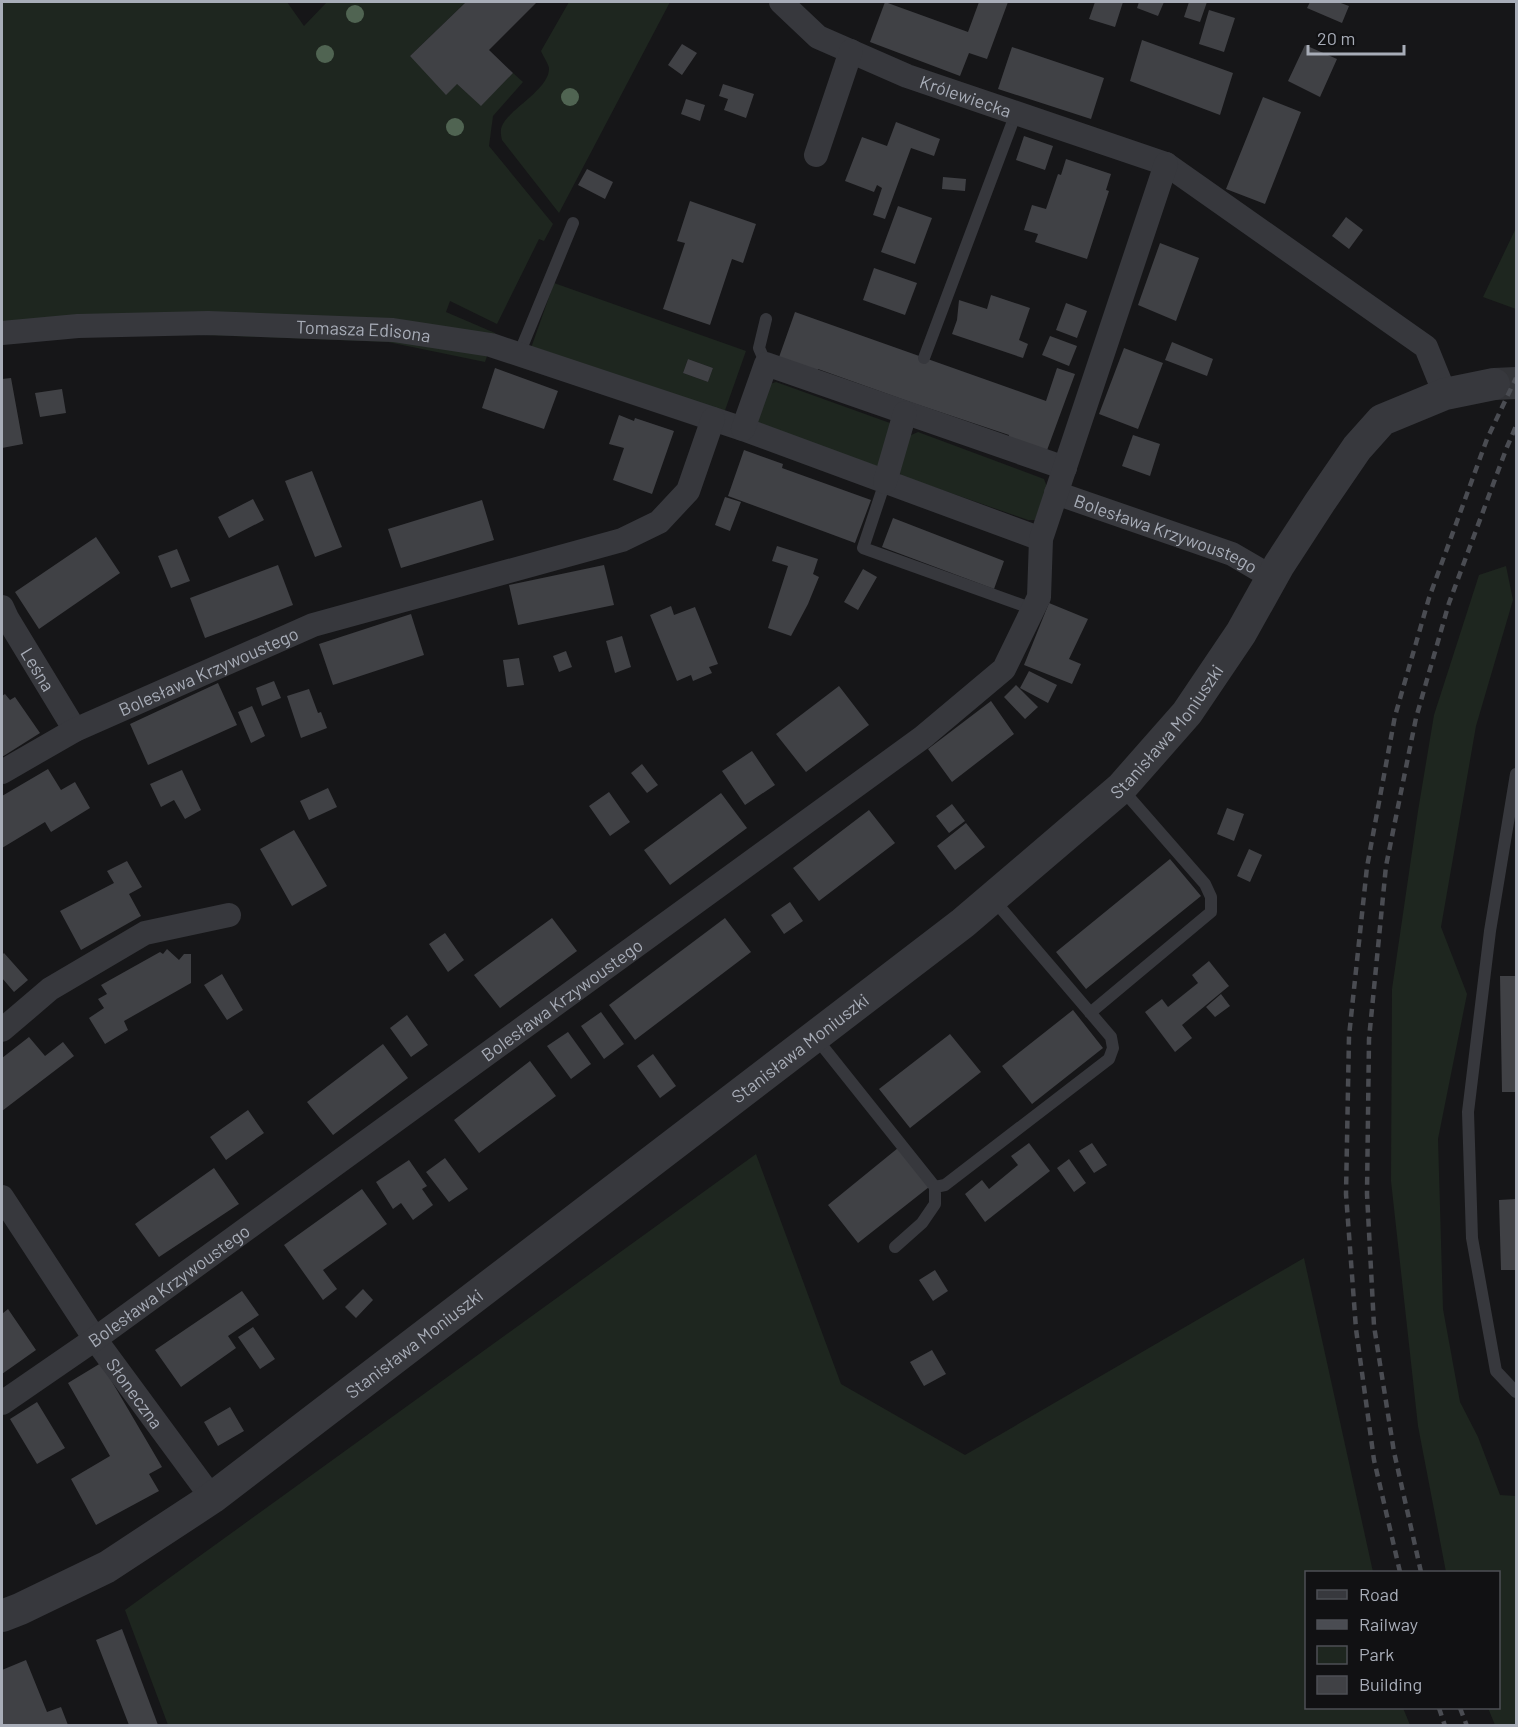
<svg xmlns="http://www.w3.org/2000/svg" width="1518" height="1727" font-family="Barlow,sans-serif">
  <rect width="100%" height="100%" fill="#161618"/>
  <path fill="#1e261f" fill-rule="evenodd" d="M 2,2 L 287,2 L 304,26 L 327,2 L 466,2 L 410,56 L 457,84 L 481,105 L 513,73 L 523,82 L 493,116 L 489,146 L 553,224 L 544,241 L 539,239 L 497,324 L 450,301 L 446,312 L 495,333 L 485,362 L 388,342 L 206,335 L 77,336 L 2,326 Z
    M 569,2 L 670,2 L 559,213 L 502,140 C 501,136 500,130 502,126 C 509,109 550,89 549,68 C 548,63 543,56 541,51 Z
    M 1516,228 L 1516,309 L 1483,297 Z
    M 554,283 L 746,351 L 723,416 L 531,348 ZM 688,359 L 713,368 L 708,382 L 683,373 Z
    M 776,382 L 890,423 L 879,467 L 760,426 L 755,421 L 767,385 Z
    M 918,432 L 1044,479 L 1047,487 L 1035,520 L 1028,520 L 902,476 L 898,471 L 909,436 Z
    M 1506,566 L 1513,600 L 1476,726 L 1441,927 L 1467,994 L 1438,1139 L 1443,1309 L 1460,1402 L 1478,1437 L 1500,1495 L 1516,1496 L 1516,1726 L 1495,1725 L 1488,1708 L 1498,1708 L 1498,1572 L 1446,1572 L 1418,1426 L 1391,1181 L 1392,989 L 1418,811 L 1434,715 L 1479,575 Z
    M 756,1154 L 841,1384 L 965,1455 L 1304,1258 L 1373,1572 L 1306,1572 L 1306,1708 L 1403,1708 L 1410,1725 L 168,1725 L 125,1610 Z"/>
  <path fill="#404145" d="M 466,2 L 537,2 L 489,50 L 513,73 L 481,106 L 457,84 L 446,95 L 410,56 Z
    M 885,2 L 968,32 L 979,2 L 1008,2 L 987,59 L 969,53 L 960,76 L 870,42 Z
    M 1095,2 L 1123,2 L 1115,27 L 1089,19 Z
    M 1139,2 L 1164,2 L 1158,16 L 1137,8 Z
    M 1189,2 L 1207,2 L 1200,22 L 1184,17 Z
    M 1310,2 L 1338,2 L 1349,6 L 1342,23 L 1307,8 Z
    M 1209,10 L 1235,18 L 1224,52 L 1199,44 Z
    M 1142,40 L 1233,73 L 1220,115 L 1130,81 Z
    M 682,44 L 697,53 L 682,75 L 668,65 Z
    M 1305,45 L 1337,59 L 1320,97 L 1288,81 Z
    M 1012,47 L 1104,78 L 1091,119 L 998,89 Z
    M 723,84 L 754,94 L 746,118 L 724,110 L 728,99 L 719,96 Z
    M 1263,97 L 1301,112 L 1265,204 L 1226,189 Z
    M 686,99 L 705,105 L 700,121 L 681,114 Z
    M 896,122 L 940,139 L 934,156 L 911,148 L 885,219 L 873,215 L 882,188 L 877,185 L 874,192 L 845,181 L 862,137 L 887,146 Z
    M 1024,136 L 1053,146 L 1045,170 L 1016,160 Z
    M 1066,159 L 1111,174 L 1106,190 L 1109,191 L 1087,259 L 1035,242 L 1038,234 L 1024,230 L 1032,205 L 1046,209 L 1058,174 L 1061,175 Z
    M 587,169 L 613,182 L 605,199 L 578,185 Z
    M 943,177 L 966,179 L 965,191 L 942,189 Z
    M 690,201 L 756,224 L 743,263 L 732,259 L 710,325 L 663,309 L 685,243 L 677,241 Z
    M 898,206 L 932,218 L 915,264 L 881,252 Z
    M 1346,217 L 1363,230 L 1349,249 L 1332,236 Z
    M 1160,243 L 1199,258 L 1176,321 L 1138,305 Z
    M 874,268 L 917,283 L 905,315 L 863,300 Z
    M 991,295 L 1030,308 L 1019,340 L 1028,344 L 1023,358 L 952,334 L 957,320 L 959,300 L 987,309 Z
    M 1066,303 L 1087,311 L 1077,338 L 1056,330 Z
    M 795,312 L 1046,401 L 1057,368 L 1075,374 L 1046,453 L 1008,440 L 1009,435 L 913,403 L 818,369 L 817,373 L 778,360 Z
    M 1050,336 L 1077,346 L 1069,366 L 1042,355 Z
    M 1172,342 L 1213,359 L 1207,376 L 1165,360 Z
    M 1124,348 L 1163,363 L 1138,429 L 1099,414 Z
    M 688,359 L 713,368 L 708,382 L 683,373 Z
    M 495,368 L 558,391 L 544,429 L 482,408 Z
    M 11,378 L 23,444 L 2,448 L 2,379 Z
    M 62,389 L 66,413 L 40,417 L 35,393 Z
    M 619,415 L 634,421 L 635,418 L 674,431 L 652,494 L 613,480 L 624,448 L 609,444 Z
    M 1133,435 L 1160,444 L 1150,476 L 1122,466 Z
    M 744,450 L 783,464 L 782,468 L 871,500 L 855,543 L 728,496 Z
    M 312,471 L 342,547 L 315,557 L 285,481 Z
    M 725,497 L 741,502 L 730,531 L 715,525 Z
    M 253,499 L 264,520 L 229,538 L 218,517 Z
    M 482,500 L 494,540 L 401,568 L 388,529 Z
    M 893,518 L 1004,561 L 994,589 L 882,547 Z
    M 96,537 L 120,573 L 39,629 L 15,592 Z
    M 777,546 L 818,559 L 813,574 L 819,577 L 808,604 L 791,636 L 768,628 L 788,566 L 772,561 Z
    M 177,549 L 190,581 L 171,588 L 158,556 Z
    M 278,565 L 293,605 L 205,638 L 190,598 Z
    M 604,565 L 614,605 L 518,625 L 509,585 Z
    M 863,569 L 877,577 L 858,610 L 844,602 Z
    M 1049,603 L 1088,619 L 1069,659 L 1081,664 L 1072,684 L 1024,665 Z
    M 671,606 L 674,615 L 695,607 L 718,664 L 709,667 L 712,673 L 693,681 L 691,675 L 677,681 L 650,615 Z
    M 411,614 L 424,655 L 333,685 L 319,644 Z
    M 622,636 L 631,667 L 615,673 L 606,641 Z
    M 566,651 L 572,667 L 559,672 L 553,656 Z
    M 519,658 L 524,685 L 507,687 L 503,660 Z
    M 1029,671 L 1057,685 L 1048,703 L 1020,688 Z
    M 274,681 L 281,698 L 262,706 L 256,688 Z
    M 218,683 L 237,725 L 148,765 L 130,724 Z
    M 1016,685 L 1038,707 L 1025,719 L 1004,697 Z
    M 839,686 L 869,725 L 806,772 L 776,734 Z
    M 309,689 L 318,713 L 321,712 L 327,728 L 301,738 L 287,696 Z
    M 5,694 L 10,700 L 15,697 L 40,733 L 2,757 L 2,696 Z
    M 991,701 L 1014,734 L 952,782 L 928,749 Z
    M 252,706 L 265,736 L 251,743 L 238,712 Z
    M 752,751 L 775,785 L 745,805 L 722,771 Z
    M 642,764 L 658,785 L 647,793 L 631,773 Z
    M 48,769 L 61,790 L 75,782 L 90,808 L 51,832 L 45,822 L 2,848 L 2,796 Z
    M 182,770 L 201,810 L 185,819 L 174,800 L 161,807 L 150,784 Z
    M 328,788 L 337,807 L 309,820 L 300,801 Z
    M 609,792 L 630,822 L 610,836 L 589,806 Z
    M 721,793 L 747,828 L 670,885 L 644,850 Z
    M 952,804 L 965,821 L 949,833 L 936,816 Z
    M 1227,808 L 1244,814 L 1234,841 L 1217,834 Z
    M 869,810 L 895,843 L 819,901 L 793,868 Z
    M 966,823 L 985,847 L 955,870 L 937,846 Z
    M 294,830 L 327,886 L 292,906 L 260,849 Z
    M 1249,849 L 1262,855 L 1250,882 L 1237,876 Z
    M 1170,859 L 1201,896 L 1086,989 L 1056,952 Z
    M 127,861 L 142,887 L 129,894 L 141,916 L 81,950 L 60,911 L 114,883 L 107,871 Z
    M 790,902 L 803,921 L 784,934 L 771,915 Z
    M 552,918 L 577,951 L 500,1008 L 474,975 Z
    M 725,918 L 751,952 L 635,1040 L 609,1005 Z
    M 445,933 L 464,960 L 448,972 L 429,944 Z
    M 167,949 L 179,960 L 184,954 L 191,954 L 191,983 L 124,1021 L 128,1030 L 105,1044 L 89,1018 L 104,1008 L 98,999 L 107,994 L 101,985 L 160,952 L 163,954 Z
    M 4,953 L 28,980 L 14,992 L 2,978 L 2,955 Z
    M 1209,961 L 1229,986 L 1182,1025 L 1192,1038 L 1175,1052 L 1145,1012 L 1162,999 L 1168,1007 L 1198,983 L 1192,975 Z
    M 222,974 L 243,1010 L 227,1020 L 204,985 Z
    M 1500,976 L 1516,976 L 1516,1092 L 1502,1092 Z
    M 1221,994 L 1230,1006 L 1215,1017 L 1206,1007 Z
    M 1073,1010 L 1103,1048 L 1032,1104 L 1002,1066 Z
    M 601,1012 L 624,1044 L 604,1059 L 581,1026 Z
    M 407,1015 L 428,1045 L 411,1057 L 390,1028 Z
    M 568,1032 L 591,1064 L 571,1079 L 547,1046 Z
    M 950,1034 L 981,1072 L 910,1128 L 879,1089 Z
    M 29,1037 L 45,1056 L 63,1042 L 74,1056 L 2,1111 L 2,1058 Z
    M 383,1044 L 408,1078 L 333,1135 L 307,1102 Z
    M 653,1054 L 676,1086 L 660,1098 L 637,1066 Z
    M 530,1061 L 556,1096 L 479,1153 L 454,1120 Z
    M 248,1110 L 264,1133 L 226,1160 L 210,1137 Z
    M 1029,1143 L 1050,1171 L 985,1222 L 965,1194 L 982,1180 L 989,1189 L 1018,1165 L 1011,1156 Z
    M 1092,1143 L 1107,1165 L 1094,1173 L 1079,1151 Z
    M 898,1148 L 929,1187 L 858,1243 L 828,1205 Z
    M 445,1158 L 468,1189 L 449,1202 L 426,1172 Z
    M 1069,1159 L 1086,1183 L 1074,1192 L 1057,1168 Z
    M 409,1160 L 427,1186 L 422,1189 L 433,1205 L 413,1220 L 401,1203 L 393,1209 L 376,1182 Z
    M 214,1168 L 239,1204 L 159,1257 L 135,1224 Z
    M 362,1189 L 387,1224 L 323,1270 L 337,1289 L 323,1300 L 284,1245 Z
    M 1516,1199 L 1516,1270 L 1501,1270 L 1499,1200 Z
    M 935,1270 L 948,1291 L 933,1301 L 919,1280 Z
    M 363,1289 L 373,1300 L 356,1318 L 345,1307 Z
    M 242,1291 L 259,1315 L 228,1336 L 236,1348 L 181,1387 L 155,1350 Z
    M 8,1309 L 36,1350 L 2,1374 L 2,1314 Z
    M 253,1327 L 275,1359 L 260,1369 L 238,1337 Z
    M 932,1350 L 946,1374 L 924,1386 L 910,1362 Z
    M 101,1363 L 162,1467 L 149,1474 L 159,1491 L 96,1525 L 71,1479 L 110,1456 L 68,1383 Z
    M 37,1402 L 65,1448 L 37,1464 L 10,1419 Z
    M 230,1407 L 244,1431 L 218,1446 L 204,1422 Z
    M 122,1629 L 158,1725 L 129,1725 L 96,1640 Z
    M 26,1660 L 47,1712 L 61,1707 L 68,1725 L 2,1725 L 2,1670 Z"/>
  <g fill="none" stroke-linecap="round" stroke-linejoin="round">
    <path stroke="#333438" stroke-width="32" stroke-dasharray="32 16" stroke-linecap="butt" d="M 1494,384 L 1516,383"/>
    <path stroke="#37383d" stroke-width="12" d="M 519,354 L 573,223
      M 924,358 L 1016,113
      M 766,364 L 759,348 L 766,319
      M 885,482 L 863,548 L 1033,609
      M 1516,774 L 1490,931 L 1468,1112 L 1472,1238 L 1496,1371 L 1516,1392
      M 1090,1013 L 1211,912 L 1211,897 L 1205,884 L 1121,788
      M 816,1038 L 935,1187 L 935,1204 L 922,1223 L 895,1247
      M 935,1187 L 945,1185 L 1109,1059 L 1113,1048 L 1111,1037 L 993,899"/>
    <g stroke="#37383d" stroke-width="24">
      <path id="s1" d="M 781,2 L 818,37 L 907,76 L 1166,164 L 1426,347 L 1445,394"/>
      <path d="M 816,155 L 851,51"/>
      <path id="s2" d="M 2,333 L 78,326 L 208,323 L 393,330 L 491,345 L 743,429 L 1041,539"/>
      <path d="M 743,429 L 766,364 L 1065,468"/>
      <path d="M 885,482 L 905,413"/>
      <path id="s3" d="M 1056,493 L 1232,554 L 1273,578"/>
      <path id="s4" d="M 2,607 L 7,618 L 75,730"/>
      <path id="s5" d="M 2,772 L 75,730 L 313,625 L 622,540 L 659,522 L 688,491 L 713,419"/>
      <path d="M 2,1030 L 50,989 L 145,933 L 229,915"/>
      <path id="s6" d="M 2,1197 L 95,1339 L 212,1498"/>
      <path id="s7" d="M 2,1403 L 95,1339 L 923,737 L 1004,669 L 1039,597 L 1041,539 L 1166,164"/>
    </g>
    <path stroke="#37383d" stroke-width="32" id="s8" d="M 2,1616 L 20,1609 L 107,1567 L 212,1498 L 963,923 L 1121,788 L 1187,713 L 1241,633 L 1279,565 L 1320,502 L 1357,448 L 1382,420 L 1445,394 L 1494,384"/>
    <path stroke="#4a4c52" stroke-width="4.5" stroke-dasharray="8 6" stroke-linecap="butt" d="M 1400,1572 L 1374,1460 L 1356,1329 L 1346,1194 L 1349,1036 L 1367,867 L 1395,716 L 1429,598 L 1487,439 L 1516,378
      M 1421,1572 L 1394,1452 L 1374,1326 L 1367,1194 L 1369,1039 L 1386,866 L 1416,718 L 1449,603 L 1507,447 L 1516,426
      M 1439,1708 L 1445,1726
      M 1460,1708 L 1467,1726"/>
  </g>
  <g fill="#506452">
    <circle cx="355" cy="14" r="9"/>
    <circle cx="325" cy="54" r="9"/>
    <circle cx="570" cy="97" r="9"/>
    <circle cx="455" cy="127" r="9"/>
  </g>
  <g text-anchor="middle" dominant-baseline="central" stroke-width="5" stroke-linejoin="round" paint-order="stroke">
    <g font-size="18" fill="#a8adb8" stroke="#111113">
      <text stroke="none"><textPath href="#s1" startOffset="210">Królewiecka</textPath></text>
      <text stroke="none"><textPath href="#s2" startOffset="362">Tomasza Edisona</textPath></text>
      <text stroke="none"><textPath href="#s3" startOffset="117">Bolesława Krzywoustego</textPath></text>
      <text stroke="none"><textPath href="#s4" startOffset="72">Leśna</textPath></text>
      <text stroke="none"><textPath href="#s5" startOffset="230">Bolesława Krzywoustego</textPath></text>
      <text stroke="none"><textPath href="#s8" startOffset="1468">Stanisława Moniuszki</textPath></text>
      <text stroke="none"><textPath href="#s7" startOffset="690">Bolesława Krzywoustego</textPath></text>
      <text stroke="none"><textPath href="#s8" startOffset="982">Stanisława Moniuszki</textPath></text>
      <text stroke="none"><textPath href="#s7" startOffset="204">Bolesława Krzywoustego</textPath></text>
      <text stroke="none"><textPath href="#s8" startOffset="496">Stanisława Moniuszki</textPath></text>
      <text stroke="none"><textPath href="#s6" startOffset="237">Słoneczna</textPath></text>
    </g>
  </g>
  <rect width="1518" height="1727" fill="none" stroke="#a8adb8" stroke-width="6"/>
  <rect x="1305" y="1571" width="195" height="138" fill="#111113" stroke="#4d4f55" stroke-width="1.5"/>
  <rect x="1317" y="1590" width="30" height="9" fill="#37383d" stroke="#4d4f55" stroke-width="1.5"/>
  <text x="1359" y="1601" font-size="18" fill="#a8adb8">Road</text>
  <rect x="1317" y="1620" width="30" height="9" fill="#4a4c52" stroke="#4d4f55" stroke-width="1.5"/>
  <text x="1359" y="1631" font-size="18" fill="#a8adb8">Railway</text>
  <rect x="1317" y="1646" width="30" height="18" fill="#1e261f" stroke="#4d4f55" stroke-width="1.5"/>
  <text x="1359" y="1661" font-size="18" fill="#a8adb8">Park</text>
  <rect x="1317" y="1676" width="30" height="18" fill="#404145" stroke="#4d4f55" stroke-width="1.5"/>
  <text x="1359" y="1691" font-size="18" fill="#a8adb8">Building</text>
  <path d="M1308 45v9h96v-9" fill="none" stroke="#a8adb8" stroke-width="3"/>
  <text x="1317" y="45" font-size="18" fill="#a8adb8" stroke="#111113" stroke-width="4.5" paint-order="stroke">20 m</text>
</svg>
